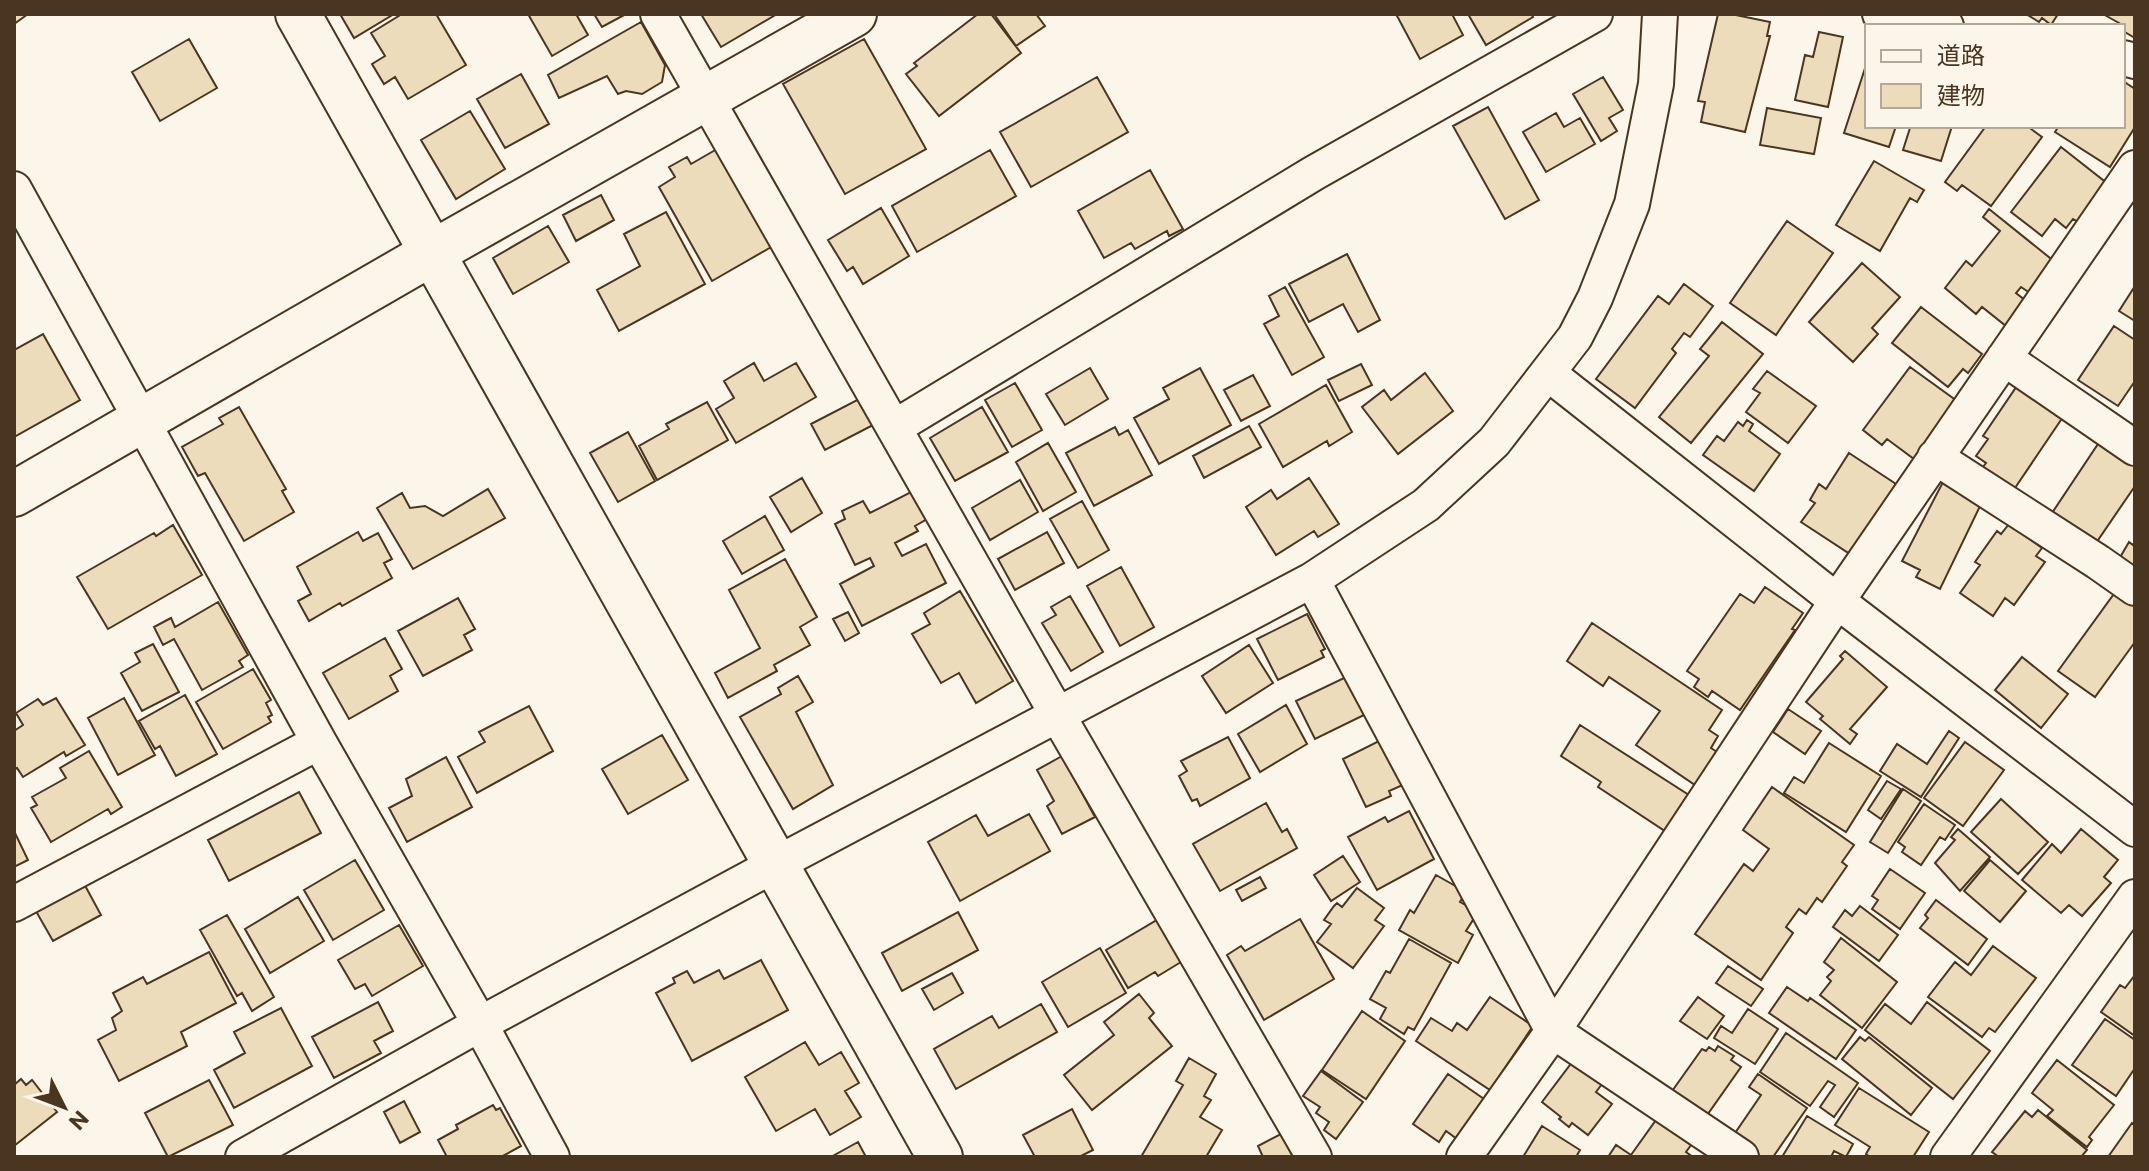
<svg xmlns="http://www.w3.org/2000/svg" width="2149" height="1171" font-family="Commissioner,'Noto Sans JP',sans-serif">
  <rect width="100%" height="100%" fill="#fbf6e9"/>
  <path fill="#ecdcbc" stroke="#4a3520" stroke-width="2" d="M 14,14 L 28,14 L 14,24 Z
    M 340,14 L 394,14 L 354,38 Z
    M 402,14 L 436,14 L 466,65 L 408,99 L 395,77 L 384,84 L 372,64 L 385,56 L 371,33 Z
    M 528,14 L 576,14 L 588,35 L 552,56 Z
    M 594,14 L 626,14 L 602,27 Z
    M 701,14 L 777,14 L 721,47 Z
    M 978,14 L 991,14 L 1021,53 L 939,116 L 906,74 L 917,66 L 914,63 Z
    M 994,14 L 1036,14 L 1045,26 L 1016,46 Z
    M 1396,14 L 1452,14 L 1463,35 L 1420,59 Z
    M 1468,14 L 1531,14 L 1533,17 L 1486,45 Z
    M 1718,14 L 1731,14 L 1770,22 L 1767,36 L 1770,36 L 1745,132 L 1701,122 L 1705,102 L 1698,101 Z
    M 2026,14 L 2058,14 L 2051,25 L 2042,18 L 2039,22 Z
    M 2103,14 L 2135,14 L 2135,38 L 2123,31 L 2123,26 L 2117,26 L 2119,23 Z
    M 641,22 L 665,65 L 662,82 L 642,94 L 626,91 L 618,94 L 607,76 L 559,98 L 548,75 Z
    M 1819,32 L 1843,37 L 1828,107 L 1795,100 L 1805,55 L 1813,57 Z
    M 189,39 L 217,88 L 160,121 L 132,72 Z
    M 864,39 L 926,149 L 845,194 L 783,84 Z
    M 1867,62 L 1867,126 L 1896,126 L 1889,147 L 1844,133 Z
    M 521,74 L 549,124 L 505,148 L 477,99 Z
    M 1097,77 L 1128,132 L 1031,187 L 1000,132 Z
    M 1603,77 L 1623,110 L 1609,118 L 1617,131 L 1601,141 L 1573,94 Z
    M 2123,81 L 2135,89 L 2135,127 L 2110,167 L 2055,132 L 2059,126 L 2123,126 Z
    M 1488,107 L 1539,200 L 1505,219 L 1453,126 Z
    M 1767,108 L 1821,118 L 1814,154 L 1760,145 Z
    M 470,111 L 505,169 L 456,199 L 421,140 Z
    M 1556,113 L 1564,127 L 1580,118 L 1595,144 L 1546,172 L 1523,132 Z
    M 1904,126 L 1952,126 L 1941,161 L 1903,150 L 1910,128 Z
    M 1986,126 L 2027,126 L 2042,137 L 1991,206 L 1962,185 L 1957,191 L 1945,182 Z
    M 2061,147 L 2108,184 L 2078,222 L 2073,219 L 2066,228 L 2055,219 L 2042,236 L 2011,212 Z
    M 717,149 L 773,246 L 712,281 L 659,187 L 675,177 L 669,167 L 687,157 L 691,164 Z
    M 990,150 L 1016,196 L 917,252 L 892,206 Z
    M 1874,161 L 1924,190 L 1917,202 L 1910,198 L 1880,251 L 1836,225 Z
    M 1150,170 L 1183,229 L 1169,236 L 1167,231 L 1135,249 L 1131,243 L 1104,258 L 1078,211 Z
    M 601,195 L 614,220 L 576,241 L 563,215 Z
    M 881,208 L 909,256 L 863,284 L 853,267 L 847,271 L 828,240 Z
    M 1989,209 L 2055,262 L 2030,293 L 2021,287 L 2016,293 L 2026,301 L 2006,326 L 1982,307 L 1976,314 L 1945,288 L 1966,261 L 1972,266 L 2000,231 L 1983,217 Z
    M 666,212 L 705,284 L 619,331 L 597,290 L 640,266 L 624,234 Z
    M 1787,221 L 1833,253 L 1776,335 L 1730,303 Z
    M 548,226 L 569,262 L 513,294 L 493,258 Z
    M 1347,254 L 1380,320 L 1358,332 L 1343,304 L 1309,322 L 1289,284 Z
    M 1862,263 L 1900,297 L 1872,328 L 1878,334 L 1853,362 L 1809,322 Z
    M 1684,284 L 1713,306 L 1690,337 L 1684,333 L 1672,349 L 1676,353 L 1635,408 L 1596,379 L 1658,296 L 1669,304 Z
    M 2135,286 L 2135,321 L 2119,311 Z
    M 1285,287 L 1324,357 L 1292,375 L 1264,324 L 1279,316 L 1269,296 Z
    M 1921,307 L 1982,354 L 1968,373 L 1963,369 L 1948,387 L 1892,343 Z
    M 1722,322 L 1763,354 L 1691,443 L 1659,417 L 1709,356 L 1700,349 Z
    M 2114,326 L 2135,340 L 2135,381 L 2118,406 L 2078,380 Z
    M 43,334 L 80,400 L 14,437 L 14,350 Z
    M 754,363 L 764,381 L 796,363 L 816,397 L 736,443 L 716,409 L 734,398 L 724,381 Z
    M 1361,364 L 1372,385 L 1339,401 L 1328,380 Z
    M 1910,367 L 1957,401 L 1914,459 L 1887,439 L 1882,445 L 1863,430 Z
    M 1090,368 L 1108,399 L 1065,425 L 1046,394 Z
    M 1200,368 L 1231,425 L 1159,464 L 1134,418 L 1169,399 L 1163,388 Z
    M 1767,371 L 1816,406 L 1788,443 L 1746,412 L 1760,393 L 1753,389 Z
    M 1425,373 L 1453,411 L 1398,454 L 1362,407 L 1384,390 L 1391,400 Z
    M 1253,375 L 1270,406 L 1241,421 L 1224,390 Z
    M 2021,380 L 2067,411 L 2015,488 L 1995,476 L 1992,481 L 1979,472 L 1986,463 L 1976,456 L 1988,439 L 1983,436 Z
    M 1015,383 L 1042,430 L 1012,447 L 985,400 Z
    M 1326,385 L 1352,432 L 1329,446 L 1327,441 L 1283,467 L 1259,424 Z
    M 861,398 L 875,424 L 825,450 L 811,424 Z
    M 707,402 L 728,440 L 657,480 L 639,446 L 669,429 L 666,424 Z
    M 239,407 L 286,489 L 282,491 L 294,512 L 244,541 L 205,473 L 198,476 L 182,447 L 223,424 L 219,418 Z
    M 982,407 L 1008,452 L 955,481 L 930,438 Z
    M 1747,420 L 1753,424 L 1749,431 L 1780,454 L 1754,491 L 1703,455 L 1717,436 L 1724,441 L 1738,422 L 1743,426 Z
    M 1249,426 L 1261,447 L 1204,478 L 1193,456 Z
    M 1115,427 L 1119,435 L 1128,430 L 1152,475 L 1094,506 L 1066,453 Z
    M 628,432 L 655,481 L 618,502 L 590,453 Z
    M 2104,435 L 2135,456 L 2135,486 L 2096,543 L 2052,513 Z
    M 1048,443 L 1076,492 L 1043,511 L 1016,462 Z
    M 1849,453 L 1896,484 L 1850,554 L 1801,522 L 1815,503 L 1810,500 L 1819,484 L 1826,489 Z
    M 802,478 L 822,513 L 791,532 L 770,497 Z
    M 1309,478 L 1339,524 L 1318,537 L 1314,531 L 1276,555 L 1246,507 L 1271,490 L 1277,499 Z
    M 1020,480 L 1038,512 L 990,540 L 972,508 Z
    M 1943,482 L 1982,502 L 1940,589 L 1916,577 L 1920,570 L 1902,561 Z
    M 488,489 L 505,518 L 413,569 L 377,508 L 402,493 L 410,508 L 425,506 L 443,516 Z
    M 913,491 L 927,519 L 915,526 L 918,531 L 895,543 L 902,556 L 926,544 L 946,583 L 862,626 L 840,584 L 874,566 L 870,558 L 855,565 L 835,524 L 845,519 L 842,511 L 863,501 L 870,513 Z
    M 1082,501 L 1109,550 L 1078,568 L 1050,519 Z
    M 765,516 L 784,550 L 742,574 L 723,541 Z
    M 2009,524 L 2042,548 L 2036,556 L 2045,562 L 2014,605 L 2005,598 L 1993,616 L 1960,593 L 1980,565 L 1975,562 L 1997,531 L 2001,534 Z
    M 173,525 L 202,575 L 108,629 L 77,577 L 154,533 L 156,536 Z
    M 358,532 L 363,541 L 378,533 L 392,559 L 384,563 L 392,578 L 342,606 L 340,603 L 309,621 L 298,601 L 311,594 L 297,567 Z
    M 1047,532 L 1064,563 L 1015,590 L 998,559 Z
    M 2129,542 L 2133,545 L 2135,542 L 2135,571 L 2118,561 Z
    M 785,559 L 817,617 L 800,627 L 810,645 L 774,665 L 777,671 L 728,698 L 715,673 L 760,648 L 729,590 Z
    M 1121,567 L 1154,627 L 1120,646 L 1087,586 Z
    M 1765,587 L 1803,613 L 1792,629 L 1795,630 L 1740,710 L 1712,691 L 1708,697 L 1694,687 L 1699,679 L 1687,671 L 1740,594 L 1754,603 Z
    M 2119,587 L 2135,599 L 2135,642 L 2095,697 L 2058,671 Z
    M 960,591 L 1013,681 L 976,703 L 959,673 L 941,683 L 912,634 L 930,624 L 924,613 Z
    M 1070,596 L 1103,652 L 1071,671 L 1042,623 L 1056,615 L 1051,607 Z
    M 458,598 L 475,629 L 464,635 L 472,650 L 423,676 L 398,631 Z
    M 218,602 L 248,655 L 239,661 L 243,667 L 202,690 L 174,639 L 163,645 L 154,627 L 171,618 L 175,627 Z
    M 848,612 L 859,633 L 845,641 L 833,619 Z
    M 1307,614 L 1325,649 L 1321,651 L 1324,657 L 1278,680 L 1257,639 Z
    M 1592,623 L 1722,710 L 1709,730 L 1718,736 L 1711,748 L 1717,752 L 1695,785 L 1636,745 L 1660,711 L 1609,677 L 1603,686 L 1567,661 Z
    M 385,638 L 402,669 L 390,676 L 398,691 L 349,719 L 323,673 Z
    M 153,644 L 179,692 L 142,711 L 121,673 L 140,662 L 135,653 Z
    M 1249,645 L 1273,683 L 1226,713 L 1202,676 Z
    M 1845,651 L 1887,687 L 1850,729 L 1857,734 L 1850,744 L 1820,719 L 1823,716 L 1806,702 L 1843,659 L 1840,656 Z
    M 2022,657 L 2068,694 L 2041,728 L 1995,690 Z
    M 253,669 L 271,700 L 266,703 L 272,715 L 268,717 L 271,722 L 223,749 L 196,702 Z
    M 798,676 L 813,702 L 796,712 L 833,785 L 793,809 L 740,717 L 781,694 L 778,688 Z
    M 1346,677 L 1364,715 L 1315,739 L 1296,701 Z
    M 185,695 L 217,754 L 176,776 L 160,746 L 155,749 L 139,721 Z
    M 56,698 L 85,745 L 66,756 L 64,752 L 23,777 L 17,768 L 14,770 L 14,731 L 23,725 L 16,713 L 38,699 L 43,705 Z
    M 124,698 L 155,755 L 118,775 L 88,718 Z
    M 1286,705 L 1307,744 L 1260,772 L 1238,734 Z
    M 529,706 L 553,751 L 477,793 L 458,757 L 485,742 L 479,732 Z
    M 1788,709 L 1821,731 L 1805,754 L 1773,732 Z
    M 1580,725 L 1692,797 L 1668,833 L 1598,787 L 1601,782 L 1561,756 Z
    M 1949,731 L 1959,738 L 1921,797 L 1880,771 L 1897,744 L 1927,764 Z
    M 662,735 L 688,780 L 628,814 L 602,769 Z
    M 1228,737 L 1250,778 L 1200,806 L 1197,799 L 1192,801 L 1179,776 L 1187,771 L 1181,761 Z
    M 1383,739 L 1405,784 L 1389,791 L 1391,796 L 1366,807 L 1343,759 Z
    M 1965,742 L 2004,770 L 1963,826 L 1924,798 Z
    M 1829,743 L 1881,776 L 1846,832 L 1784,793 L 1794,777 L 1804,783 Z
    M 89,751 L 122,807 L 111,814 L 108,809 L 51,842 L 31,808 L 37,805 L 32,797 L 66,778 L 60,768 Z
    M 1062,756 L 1095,817 L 1062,834 L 1047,806 L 1054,801 L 1037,770 Z
    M 446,757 L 472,807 L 407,842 L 389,808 L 412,796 L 406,779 Z
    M 1887,781 L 1901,789 L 1881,819 L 1868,810 Z
    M 1772,787 L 1854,845 L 1842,862 L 1847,866 L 1822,902 L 1817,898 L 1806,914 L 1799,909 L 1786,927 L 1793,933 L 1761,980 L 1695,934 L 1744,864 L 1753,871 L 1769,849 L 1743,830 Z
    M 1903,789 L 1921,801 L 1888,853 L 1870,842 Z
    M 299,792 L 321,833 L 229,881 L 208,840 Z
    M 2001,799 L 2048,842 L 2018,874 L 1971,832 Z
    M 1266,803 L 1282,832 L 1287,829 L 1297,848 L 1220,891 L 1193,844 Z
    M 1924,804 L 1955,825 L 1945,840 L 1940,837 L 1921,865 L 1902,852 L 1905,847 L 1898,842 Z
    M 1409,811 L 1434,859 L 1377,890 L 1348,837 L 1385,817 L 1388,822 Z
    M 1029,814 L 1050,851 L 960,901 L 928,842 L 976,815 L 988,836 Z
    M 1958,829 L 1990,857 L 1960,891 L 1935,863 L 1955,840 L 1951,837 Z
    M 2081,829 L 2118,860 L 2104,877 L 2111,883 L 2082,916 L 2069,905 L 2061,913 L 2022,880 L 2052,844 L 2061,853 Z
    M 14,831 L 28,860 L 14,867 Z
    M 1343,856 L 1360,882 L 1331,901 L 1314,875 Z
    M 355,860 L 384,910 L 333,940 L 304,890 Z
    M 1990,860 L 2026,891 L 2000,922 L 1964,891 Z
    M 1890,869 L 1925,893 L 1900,929 L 1872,909 L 1878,900 L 1872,896 Z
    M 1436,875 L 1466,892 L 1460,902 L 1478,912 L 1466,931 L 1473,935 L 1458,963 L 1399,930 L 1410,910 L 1414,913 Z
    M 1260,877 L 1266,888 L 1242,901 L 1236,890 Z
    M 82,880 L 101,915 L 53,941 L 33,906 Z
    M 1357,888 L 1384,908 L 1375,920 L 1384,926 L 1353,968 L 1317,942 L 1331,924 L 1324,920 L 1334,906 L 1337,903 L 1342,907 Z
    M 298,897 L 324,941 L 270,973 L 245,929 Z
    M 1936,900 L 1987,939 L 1968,965 L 1920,928 L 1928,918 L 1925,915 Z
    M 1860,906 L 1898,935 L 1879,961 L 1833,927 L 1845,910 L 1852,916 Z
    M 958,912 L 978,950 L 902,991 L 882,953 Z
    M 227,915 L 274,997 L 252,1011 L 242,993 L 237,996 L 200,930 Z
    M 1300,919 L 1334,979 L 1264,1020 L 1227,955 L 1241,946 L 1245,951 Z
    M 1157,920 L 1181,962 L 1158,976 L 1155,972 L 1128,988 L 1106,950 Z
    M 399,925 L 423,966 L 372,996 L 365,984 L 355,989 L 338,960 Z
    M 1841,938 L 1897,982 L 1862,1028 L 1820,995 L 1831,981 L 1827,977 L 1834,970 L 1824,962 Z
    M 1409,939 L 1451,963 L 1414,1030 L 1408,1027 L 1404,1034 L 1380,1019 L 1386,1008 L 1370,999 L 1386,971 L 1390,973 Z
    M 1993,946 L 2036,978 L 1995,1032 L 1989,1028 L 1982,1037 L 1928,997 L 1955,962 L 1971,975 Z
    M 1100,948 L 1126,993 L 1068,1027 L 1042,982 Z
    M 209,952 L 236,1003 L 181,1032 L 187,1046 L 119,1081 L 98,1040 L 116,1030 L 112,1018 L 122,1011 L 113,993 L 143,977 L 147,984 Z
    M 761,960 L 788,1010 L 692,1061 L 656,993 L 675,983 L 673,978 L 687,971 L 694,983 L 719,970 L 724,979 Z
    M 1728,966 L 1763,989 L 1751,1006 L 1716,983 Z
    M 952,973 L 963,993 L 934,1010 L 922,989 Z
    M 2135,975 L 2135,1036 L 2101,1012 L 2120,985 L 2125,988 Z
    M 1787,987 L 1808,1001 L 1810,998 L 1856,1030 L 1836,1059 L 1769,1013 Z
    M 1139,994 L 1154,1013 L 1149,1018 L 1172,1046 L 1092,1110 L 1064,1075 L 1114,1035 L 1104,1022 Z
    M 1490,997 L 1533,1026 L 1490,1090 L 1416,1041 L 1431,1018 L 1452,1031 L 1457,1023 L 1467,1030 Z
    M 1698,997 L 1724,1016 L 1707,1039 L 1680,1021 Z
    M 378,1002 L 393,1031 L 374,1041 L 381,1053 L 334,1078 L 312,1037 Z
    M 1927,1002 L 1990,1051 L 1953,1099 L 1865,1030 L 1885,1004 L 1911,1024 Z
    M 1041,1004 L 1057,1032 L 956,1089 L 934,1049 L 992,1016 L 999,1028 Z
    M 281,1008 L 312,1066 L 234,1108 L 214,1070 L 245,1053 L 234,1032 Z
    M 1748,1009 L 1778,1029 L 1755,1064 L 1714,1038 L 1721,1026 L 1732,1033 Z
    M 1362,1011 L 1405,1041 L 1366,1099 L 1322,1070 Z
    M 2105,1019 L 2135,1040 L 2135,1068 L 2116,1096 L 2072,1065 Z
    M 1786,1033 L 1858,1083 L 1834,1117 L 1820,1107 L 1835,1085 L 1828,1081 L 1810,1106 L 1760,1072 Z
    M 1860,1037 L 1865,1041 L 1869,1037 L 1932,1088 L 1911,1115 L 1842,1059 Z
    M 805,1042 L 819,1065 L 841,1052 L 859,1083 L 845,1091 L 861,1117 L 830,1135 L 815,1109 L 776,1131 L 745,1077 Z
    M 1718,1046 L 1734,1056 L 1731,1060 L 1741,1067 L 1705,1118 L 1670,1094 L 1702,1049 L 1706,1051 L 1709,1047 L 1715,1051 Z
    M 1189,1058 L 1216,1074 L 1204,1096 L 1211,1100 L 1200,1117 L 1222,1130 L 1206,1157 L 1141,1157 L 1183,1085 L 1176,1081 Z
    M 2057,1060 L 2114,1105 L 2089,1137 L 2092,1140 L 2087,1147 L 2047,1116 L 2053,1110 L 2032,1093 Z
    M 1573,1061 L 1602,1084 L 1596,1092 L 1612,1104 L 1588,1135 L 1572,1123 L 1569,1127 L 1559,1119 L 1561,1117 L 1542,1102 Z
    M 1321,1071 L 1363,1102 L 1336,1139 L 1324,1130 L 1329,1122 L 1316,1113 L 1320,1107 L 1303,1096 Z
    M 1448,1074 L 1484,1099 L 1457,1139 L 1446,1131 L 1439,1142 L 1413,1124 Z
    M 1758,1074 L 1807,1108 L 1773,1157 L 1757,1157 L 1731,1139 L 1761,1095 L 1749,1087 Z
    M 21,1079 L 26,1085 L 32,1080 L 57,1112 L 14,1146 L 14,1085 Z
    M 209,1080 L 233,1125 L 168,1157 L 145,1113 Z
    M 1859,1088 L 1929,1132 L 1913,1157 L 1870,1157 L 1866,1154 L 1870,1147 L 1835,1125 Z
    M 404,1101 L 420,1132 L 400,1143 L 384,1112 Z
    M 493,1105 L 496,1110 L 500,1108 L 521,1146 L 501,1157 L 447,1157 L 438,1140 L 458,1129 L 456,1125 Z
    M 1072,1109 L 1093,1150 L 1079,1157 L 1035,1157 L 1023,1135 Z
    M 2038,1110 L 2087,1150 L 2081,1157 L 1999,1157 L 1992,1152 L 2025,1111 L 2032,1117 Z
    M 1807,1116 L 1853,1144 L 1846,1157 L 1834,1151 L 1831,1157 L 1782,1157 Z
    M 1656,1120 L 1691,1145 L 1686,1152 L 1693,1157 L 1608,1157 L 1616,1145 L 1631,1155 Z
    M 2132,1123 L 2135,1126 L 2135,1157 L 2108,1157 Z
    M 1542,1126 L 1580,1150 L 1576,1157 L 1523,1157 Z
    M 1281,1134 L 1293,1157 L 1263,1157 L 1258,1146 Z
    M 858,1142 L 866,1157 L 831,1157 Z"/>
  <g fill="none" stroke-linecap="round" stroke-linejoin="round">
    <g stroke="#4a3520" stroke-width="38">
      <path id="street" d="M 658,14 L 1057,714 L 1314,1157
        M 1880,14 L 1946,26
        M 2123,58 L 2135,61
        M 14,189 L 319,742 L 480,1024 L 552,1157
        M 2004,358 L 2135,448
        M 1549,374 L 1837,601 L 2135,829
        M 895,427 L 1314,173 L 1595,14
        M 1935,457 L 2098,562 L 2135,588
        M 1312,580 L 1553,1031 L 1741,1157
        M 14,904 L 319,742
        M 243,1157 L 480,1024 L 776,864 L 1312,580 L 1426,505 L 1494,442 L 1575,337 L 1595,298 L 1632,204 L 1656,84 L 1660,14
        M 1464,1157 L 1553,1031 L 1837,601 L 2135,168
        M 1948,1157 L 2135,897"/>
    </g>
    <g stroke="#4a3520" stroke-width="48">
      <path id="secondary" d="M 298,14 L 940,1157
        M 14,494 L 432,253 L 854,14"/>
    </g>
    <use href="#street" stroke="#fbf6e9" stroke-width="34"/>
    <use href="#secondary" stroke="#fbf6e9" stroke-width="44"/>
  </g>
  <rect width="2149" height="1171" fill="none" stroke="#4a3520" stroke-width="32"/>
  <rect x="1865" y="24" width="260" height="104" fill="#fbf6e9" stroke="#b4a999" stroke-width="2"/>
  <rect x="1881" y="50" width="40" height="12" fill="#fbf6e9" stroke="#b4a999" stroke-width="2"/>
  <text x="1937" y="64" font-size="24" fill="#4a3520">道路</text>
  <rect x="1881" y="84" width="40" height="24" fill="#ecdcbc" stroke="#b4a999" stroke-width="2"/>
  <text x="1937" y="104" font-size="24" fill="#4a3520">建物</text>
  <g transform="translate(64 1107) rotate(132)" stroke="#fbf6e9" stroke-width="6" paint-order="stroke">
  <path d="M0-6L14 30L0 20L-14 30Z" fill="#4a3520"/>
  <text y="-12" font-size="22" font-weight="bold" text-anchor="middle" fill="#4a3520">N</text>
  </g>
</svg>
